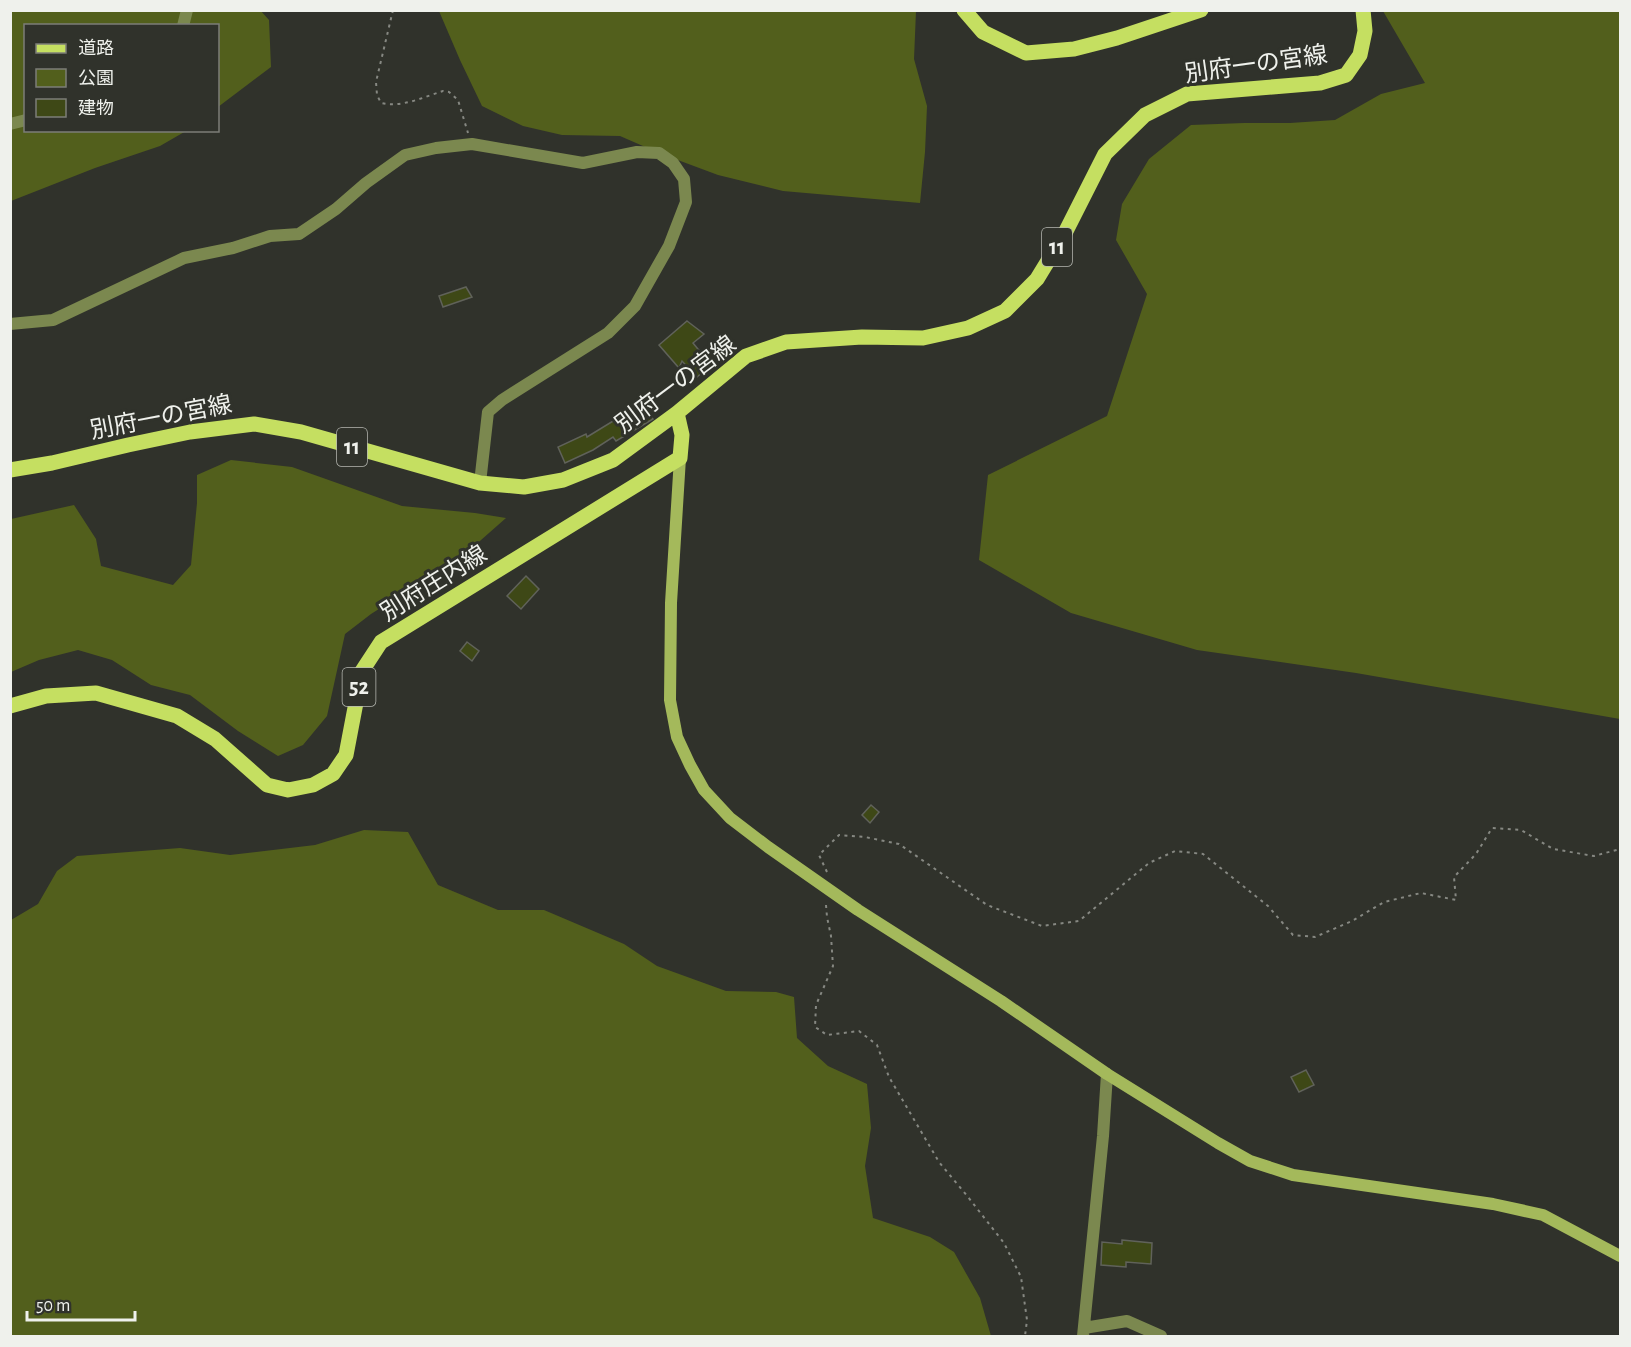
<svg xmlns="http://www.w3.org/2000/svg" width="1631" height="1347" font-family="'Alegreya Sans','Noto Sans JP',sans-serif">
  <rect width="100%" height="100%" fill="#30322b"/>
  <path fill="#525f1c" d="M 260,10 L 269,20 L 271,67 L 218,107 L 218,26 L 26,26 L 26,130 L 186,131 L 160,146 L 95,168 L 11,201 L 11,11 Z
    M 439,11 L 916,11 L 914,59 L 927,106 L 925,152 L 920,203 L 783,191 L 718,175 L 659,153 L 620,136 L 562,135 L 523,126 L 482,106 L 460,60 Z
    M 1383,11 L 1620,11 L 1620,719 L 1356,673 L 1197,650 L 1071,613 L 979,560 L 988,475 L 1107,416 L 1147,294 L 1116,240 L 1122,204 L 1149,159 L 1191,125 L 1244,123 L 1290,123 L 1335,120 L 1381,94 L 1425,83 Z
    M 231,460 L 292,467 L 402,506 L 475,513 L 506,518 L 464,555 L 371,614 L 345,634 L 327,716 L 303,745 L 278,756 L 238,731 L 190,695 L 151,685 L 112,660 L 78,650 L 39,660 L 11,672 L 11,519 L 74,505 L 96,539 L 101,566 L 173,585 L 191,565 L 197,503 L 197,475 Z
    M 364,830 L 408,832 L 438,885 L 498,910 L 544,910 L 624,944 L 657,966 L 726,991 L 776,992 L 794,997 L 797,1038 L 828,1066 L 867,1084 L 871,1128 L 865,1166 L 873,1218 L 930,1237 L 954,1252 L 980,1298 L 991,1336 L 11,1336 L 11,920 L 38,904 L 57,871 L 77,856 L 180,848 L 230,855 L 315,845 Z"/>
  <path fill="#3e4816" stroke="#60625a" stroke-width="1.5" d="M 466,287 L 472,297 L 443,307 L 439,296 Z
    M 687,321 L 704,334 L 693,343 L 711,365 L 697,377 L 682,361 L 679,368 L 659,345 Z
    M 642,406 L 653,419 L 616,441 L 613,437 L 593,450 L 565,463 L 558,447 L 586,434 L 587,437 L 618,418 L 620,420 L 626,416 L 628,418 Z
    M 526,576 L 539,589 L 521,609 L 507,596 Z
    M 467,642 L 479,651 L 472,661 L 460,651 Z
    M 871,805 L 879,812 L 870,823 L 862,815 Z
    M 1306,1070 L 1314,1085 L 1299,1092 L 1291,1077 Z
    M 1122,1240 L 1152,1243 L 1151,1264 L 1126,1262 L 1126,1267 L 1101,1265 L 1102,1242 L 1122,1244 Z"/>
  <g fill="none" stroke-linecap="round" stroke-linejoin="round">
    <path stroke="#868882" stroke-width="2" stroke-dasharray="3 4.5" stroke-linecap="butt" d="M 393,10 L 376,82 L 377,95 L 381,103 C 401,108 424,97 443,91 L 449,92 L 458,100 L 468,133
      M 827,872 L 819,855 L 839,835 L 865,837 L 899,844 L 987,905 L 1042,926 L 1079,921 L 1149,863 L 1175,851 L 1203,854 L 1268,906 L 1293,935 L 1315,937 L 1352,921 L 1384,902 L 1421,893 L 1456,900 L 1454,877 L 1476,854 L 1492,828 L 1521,830 L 1553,849 L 1594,856 L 1620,849
      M 826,905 L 827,917 L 831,936 L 833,966 L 816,1005 L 815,1027 L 827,1035 L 859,1031 L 877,1045 L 889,1077 L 939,1162 L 968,1197 L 1004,1243 L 1021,1277 L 1027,1320 L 1025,1336"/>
    <path stroke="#7b884f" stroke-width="12" d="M 183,26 L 187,10
      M 10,124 L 26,120
      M 10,324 L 53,320 L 184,258 L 233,248 L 270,236 L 299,234 L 336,209 L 366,183 L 405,155 L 436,148 L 472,144 L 583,163 L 637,152 L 659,153 L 673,163 L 684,179 L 686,202 L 669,246 L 635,306 L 608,333 L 502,400 L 488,412 L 480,483
      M 1084,1328 L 1127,1321 L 1161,1336
      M 1083,1336 L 1103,1136 L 1107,1074"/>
    <path stroke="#a4b95b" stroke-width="12" d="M 680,458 L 671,603 L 670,700 L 677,737 L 690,765 L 704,790 L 730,818 L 768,847 L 858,910 L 1001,1001 L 1107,1074 L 1218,1143 L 1250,1161 L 1293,1175 L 1493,1204 L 1543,1215 L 1620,1256"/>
    <path stroke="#c5df61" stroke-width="15" d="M 964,10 L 983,32 L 1026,53 L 1074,49 L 1117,38 L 1201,10
      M 10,470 L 52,463 L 128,445 L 190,432 L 254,424 L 301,432 L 480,483 L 524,487 L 563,480 L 613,460 L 677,413 L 746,356 L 786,342 L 862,337 L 923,338 L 968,328 L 1005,311 L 1037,279 L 1065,233 L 1105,154 L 1145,115 L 1187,94 L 1320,83 L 1346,75 L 1360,55 L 1365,31 L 1363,10
      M 10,706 L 46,696 L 96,693 L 177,716 L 215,739 L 267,785 L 288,790 L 313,785 L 333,774 L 346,755 L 362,671 L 381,642 L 680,458 L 682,435 L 677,413"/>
  </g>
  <g text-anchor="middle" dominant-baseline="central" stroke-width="6" stroke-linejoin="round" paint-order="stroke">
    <g fill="#30322b" stroke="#b6b8b2" stroke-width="1.5">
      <rect x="1042" y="228" width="30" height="38" rx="4.5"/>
      <rect x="337" y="428" width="30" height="38" rx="4.5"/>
      <rect x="342.5" y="668" width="33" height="38" rx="4.5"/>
    </g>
    <g font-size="22" font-weight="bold" fill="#eff1ec">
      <text x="1057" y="247">11</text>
      <text x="352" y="447">11</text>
      <text x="359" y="687">52</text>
    </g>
    <g font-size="24" fill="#eff1ec" stroke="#30322b">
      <text transform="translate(1256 65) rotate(-8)">別府一の宮線</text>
      <text transform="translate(676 385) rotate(-37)">別府一の宮線</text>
      <text transform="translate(161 418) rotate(-11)">別府一の宮線</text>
      <text transform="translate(434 584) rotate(-32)">別府庄内線</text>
    </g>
  </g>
  <rect width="1631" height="1347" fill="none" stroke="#eff1ec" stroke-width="24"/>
  <rect x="24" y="24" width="195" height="108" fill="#30322b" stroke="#7c7e78" stroke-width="1.5"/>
  <rect x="36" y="44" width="30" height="9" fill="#c5df61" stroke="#7c7e78" stroke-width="1.5"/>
  <text x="78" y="54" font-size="18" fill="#eff1ec">道路</text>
  <rect x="36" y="69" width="30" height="18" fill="#525f1c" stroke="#7c7e78" stroke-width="1.5"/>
  <text x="78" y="84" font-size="18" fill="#eff1ec">公園</text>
  <rect x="36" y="99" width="30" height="18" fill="#3e4816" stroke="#7c7e78" stroke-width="1.5"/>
  <text x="78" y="114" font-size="18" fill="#eff1ec">建物</text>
  <path d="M27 1311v9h108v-9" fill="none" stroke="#eff1ec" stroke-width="3"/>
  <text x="36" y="1311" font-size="18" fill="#eff1ec" stroke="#30322b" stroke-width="4.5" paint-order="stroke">50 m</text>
</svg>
